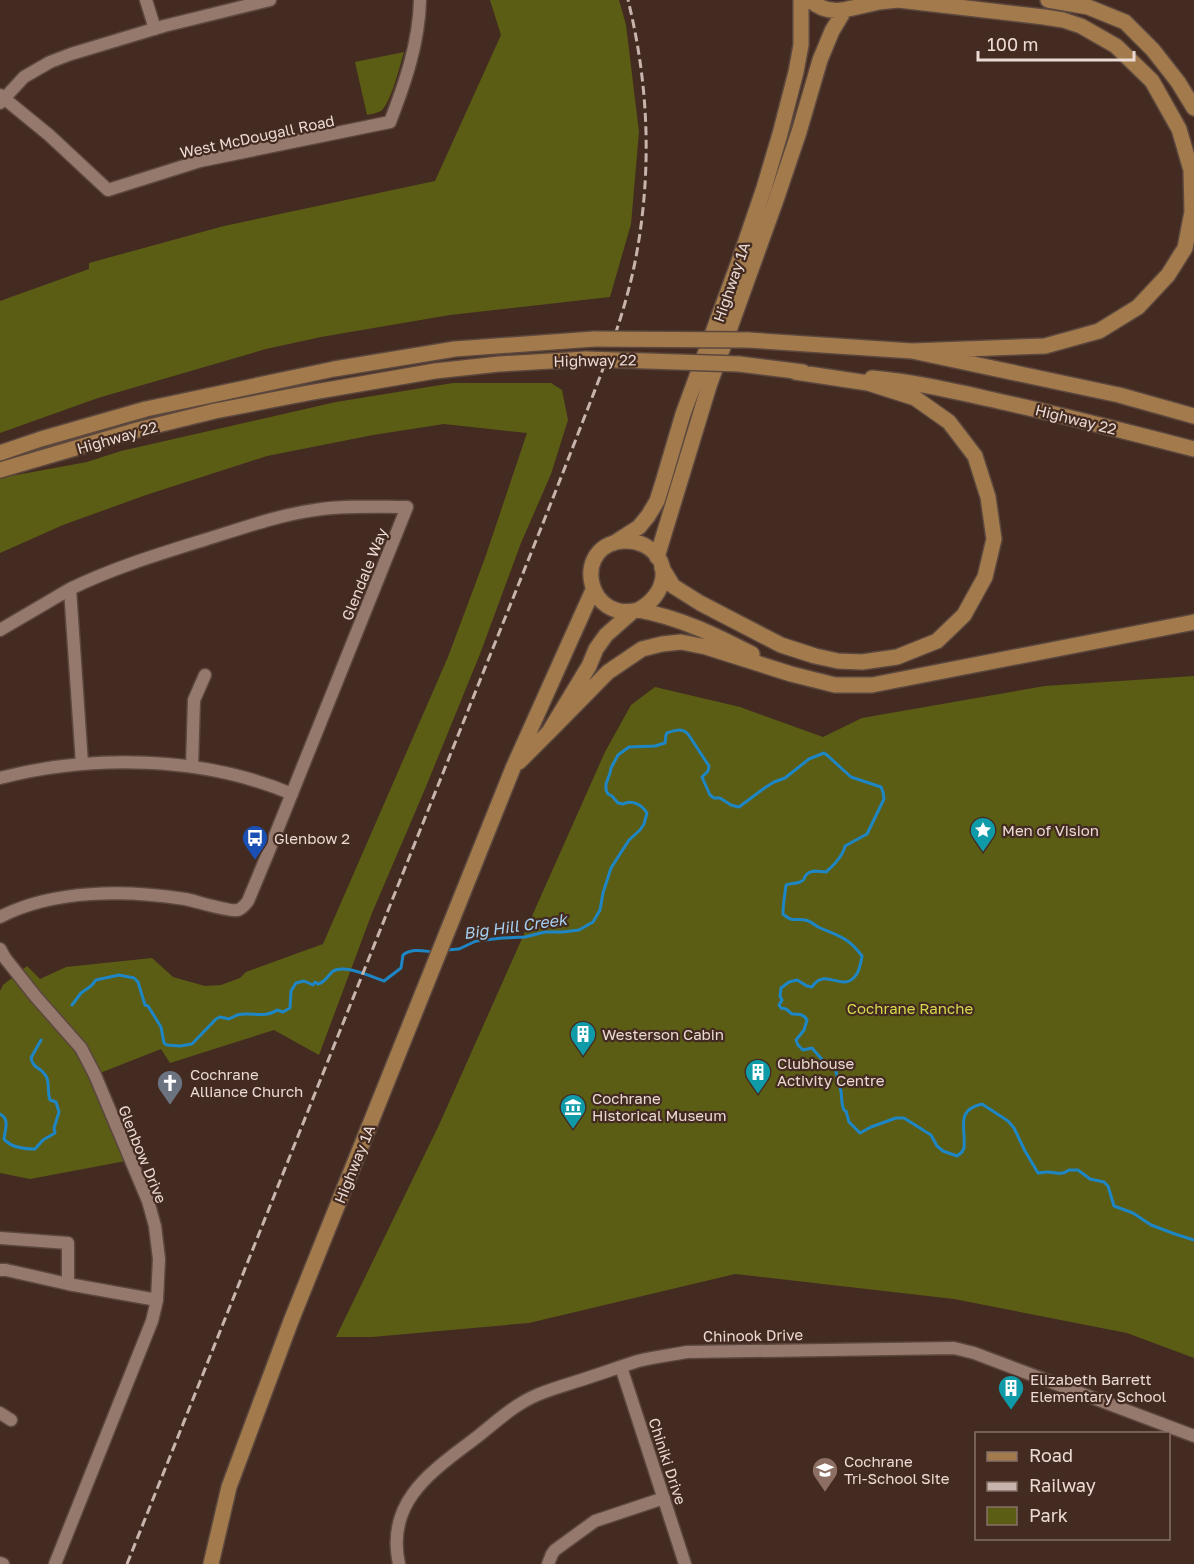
<svg xmlns="http://www.w3.org/2000/svg" width="1194" height="1564" font-family="'Golos Text',sans-serif">
  <rect width="100%" height="100%" fill="#442b21"/>
  <path fill="#5b5d15" d="M 490,0 L 619,0 L 626,25 L 639,132 L 631,224 L 610,297 L 450,315 L 321,337 L 266,349 L 98,398 L 0,433 L 0,301 L 89,269 L 89,263 L 224,226 L 435,181 L 501,35 Z
    M 404,52 C 400,65 391,103 381,111 C 377,113 371,114 367,115 L 355,62 Z
    M 453,383 L 551,383 L 562,390 L 568,420 L 551,474 L 521,543 L 480,654 L 425,789 L 372,913 L 319,1055 L 274,1030 L 170,1063 L 161,1049 L 95,1075 L 131,1160 L 30,1179 L 0,1173 L 0,991 L 3,985 L 27,966 L 40,979 L 66,967 L 152,958 L 173,977 L 205,986 L 221,985 L 240,978 L 246,972 L 323,944 L 448,657 L 485,558 L 527,433 L 444,424 L 373,435 L 267,456 L 146,495 L 63,525 L 0,553 L 0,478 L 87,462 L 121,451 L 336,402 Z
    M 1194,676 L 1194,1358 L 1127,1333 L 954,1299 L 735,1274 L 529,1323 L 372,1337 L 336,1337 L 439,1125 L 605,752 L 631,705 L 655,687 L 740,707 L 823,737 L 862,718 L 1045,686 Z"/>
  <g fill="none" stroke-linecap="round" stroke-linejoin="round">
    <path stroke="#1e86c4" stroke-width="3" d="M 446,950 L 459,949 L 476,941 L 502,938 L 525,937 L 545,932 L 563,932 L 579,930 L 593,922 L 600,910 L 603,893 L 611,868 L 629,840 L 640,830 L 644,824 L 647,813 C 642,805 632,799 623,804 L 618,803 L 612,796 L 608,794 L 606,790 L 606,784 L 610,773 L 611,768 L 618,755 L 629,747 L 655,746 L 665,743 L 666,735 L 667,733 C 675,730 682,728 688,734 L 709,766 L 708,771 L 702,777 L 710,795 L 714,798 L 720,798 L 731,805 L 739,807 L 766,787 L 774,782 L 785,778 L 809,759 L 824,753 L 828,756 L 851,777 L 881,787 L 883,792 L 884,799 L 867,834 L 845,846 C 843,856 834,865 826,872 C 820,872 812,869 807,874 C 801,880 808,878 800,882 C 795,884 790,883 786,885 C 785,895 783,903 783,914 C 794,923 793,918 805,920 C 810,921 814,924 818,927 C 838,936 848,937 862,956 C 861,962 860,970 856,975 C 843,994 825,966 812,987 L 807,986 L 797,980 L 789,982 L 781,988 L 780,996 L 782,1000 L 779,1005 L 781,1008 L 786,1009 L 792,1014 C 799,1014 804,1014 807,1020 L 804,1030 L 796,1040 L 798,1045 L 803,1050 L 812,1048 L 826,1064 L 835,1066 C 836,1075 839,1082 841,1091 C 842,1097 841,1104 844,1110 L 846,1111 L 849,1122 L 860,1133 L 871,1127 L 896,1118 L 904,1118 L 931,1135 L 937,1146 L 943,1151 L 957,1156 L 962,1152 L 964,1148 C 966,1127 955,1110 982,1104 L 1008,1121 L 1014,1128 L 1025,1151 L 1038,1173 C 1041,1173 1044,1172 1047,1172 C 1056,1172 1061,1176 1069,1170 L 1078,1170 L 1090,1179 L 1104,1182 L 1108,1186 L 1114,1206 L 1133,1213 L 1151,1225 L 1175,1234 L 1194,1240
      M 72,1005 L 81,993 L 91,986 L 96,980 L 119,975 L 134,978 L 138,982 L 145,1005 L 148,1006 L 161,1027 L 164,1043 L 167,1045 L 180,1046 L 192,1044 L 216,1019 L 220,1017 L 229,1019 C 229,1019 237,1015 237,1015 C 250,1011 265,1019 277,1010 L 283,1012 L 290,1008 L 291,991 L 296,983 L 304,981 L 313,985 L 315,982 L 318,984 C 325,982 327,977 332,972 C 343,963 372,977 384,981 L 401,968 L 403,955 C 412,948 423,951 434,952
      M 0,1114 C 10,1119 5,1130 4,1139 C 11,1148 24,1149 35,1149 L 43,1140 L 55,1133 L 54,1128 L 59,1112 L 56,1102 L 50,1100 C 47,1092 50,1083 46,1076 C 41,1067 33,1069 31,1058 L 41,1040"/>
    <g stroke="#5b473e" stroke-width="15">
      <path id="minor" d="M 146,0 L 155,29
        M 0,95 L 49,135 L 108,190 L 200,161 L 390,122 C 405,83 419,43 420,0
        M 0,103 L 24,77 L 50,62 L 71,54 L 164,26 L 270,0
        M 0,630 L 70,589
        M 192,767 L 194,700 L 205,675
        M 0,778 C 92,754 203,756 292,794
        M 0,917 C 54,889 126,890 185,899 C 196,901 229,912 238,910 C 243,908 245,905 248,901 L 268,853 L 407,507 C 377,507 345,505 315,510 C 278,515 240,529 204,540 C 159,554 113,568 70,589 L 82,764
        M 0,949 L 5,958 L 36,997 L 81,1048 L 95,1075 L 148,1201 L 155,1226 L 159,1259 L 157,1300 L 152,1321 L 55,1564
        M 0,1238 L 68,1243 L 68,1284
        M 0,1270 L 6,1270 L 68,1284 L 157,1300
        M 621,1367 L 685,1564
        M 0,1413 L 11,1420
        M 0,1563 L 3,1564
        M 399,1564 C 385,1500 434,1470 477,1437 C 496,1422 515,1404 537,1395 C 551,1389 566,1385 581,1380 C 600,1374 619,1367 638,1361 C 654,1357 671,1355 687,1352 L 954,1348 L 974,1353 L 1194,1436
        M 548,1564 L 552,1554 L 555,1550 L 595,1521 L 664,1498"/>
    </g>
    <g stroke="#5b473e" stroke-width="18">
      <path id="major" d="M 810,0 C 822,11 836,13 852,8
        M 1048,0 L 1088,7 L 1125,22 L 1153,50 L 1178,82 L 1194,108
        M 853,8 L 879,2 L 898,0 L 1044,17 L 1063,20 L 1081,26 L 1116,46 L 1152,81 L 1179,129 L 1191,170 L 1192,212 L 1185,248 L 1168,275 L 1138,307 L 1099,331 L 1045,346 L 912,351
        M 748,340 L 912,351 L 1119,395 L 1194,416
        M 739,364 L 803,372
        M 872,378 C 918,382 962,393 1007,403 C 1070,417 1132,433 1194,449
        M 0,453 L 41,439 L 146,409 L 334,369 L 455,349 L 594,339
        M 0,470 L 137,430 L 215,411 L 308,393 L 435,371 L 499,364 L 586,359
        M 614,543 L 639,527 L 648,516 L 657,501 L 663,482 L 683,414 L 738,264 L 764,188 L 780,134 L 796,72 L 801,45 L 801,0
        M 657,557 L 709,386 L 776,200 L 799,132 L 820,60 L 832,31 L 844,11
        M 662,568 L 673,586 L 700,603 L 781,645 L 815,656 L 838,661 L 862,662 L 897,657 L 937,641 L 964,615 L 985,577 L 994,539 L 988,497 L 975,456 L 949,422 L 915,398 L 868,383 L 795,372
        M 638,610 C 666,596 674,561 644,545 C 635,541 627,540 617,542 C 572,552 589,623 638,610 C 681,618 715,635 752,654
        M 549,732 L 608,672 L 642,649 L 662,644 L 681,642 L 706,647 L 791,674 L 835,685 L 872,685 L 1194,622
        M 519,762 L 549,732 L 589,666 L 596,649 L 606,635 L 632,612
        M 211,1564 L 229,1487 L 291,1321 L 513,768 L 593,590"/>
    </g>
    <use href="#minor" stroke="#96796d" stroke-width="12"/>
    <use href="#major" stroke="#a27a4b" stroke-width="15"/>
    <path stroke="#c7b4ad" stroke-width="3" stroke-dasharray="9 4.5" stroke-linecap="butt" d="M 127,1564 C 240,1282 352,1000 465,718 C 502,625 540,532 576,439 C 599,379 624,320 636,257 C 652,171 649,85 628,0"/>
    <g stroke="#5b473e" stroke-width="18" stroke-linecap="butt">
      <path id="major-bridge" d="M 594,339 L 748,340
        M 586,359 L 739,364"/>
    </g>
    <use href="#major-bridge" stroke="#a27a4b" stroke-width="15"/>
  </g>
  <defs>
    <g id="sight-pin" transform="scale(1.35)"><path d="M0 17L-7.5 6A9.5 9.5 0 1 1 7.5 6Z" fill="#0f9aa8" stroke="#442b21"/><path d="M0-6L1.8-2.2L6-1.7L2.9 1.2L3.7 5.4L0 3.3L-3.7 5.4L-2.9 1.2L-6-1.7L-1.8-2.2Z" fill="#fff"/></g>
    <g id="bus-pin" transform="scale(1.35)"><path d="M0 17L-7.5 6A9.5 9.5 0 1 1 7.5 6Z" fill="#1a4fb4" stroke="#442b21"/><path d="M-5-6H5V4H4V6H2V4H-2V6H-4V4H-5ZM-3.5-4V0h7V-4ZM-3.5 1.2v1.5H-2V1.2ZM2 1.2v1.5H3.5V1.2Z" fill="#fff"/></g>
    <g id="building-pin" transform="scale(1.35)"><path d="M0 17L-7.5 6A9.5 9.5 0 1 1 7.5 6Z" fill="#0f9aa8" stroke="#442b21"/><path d="M-4-6H4V6H1V3H-1V6H-4ZM-2.5-4.3h1.7v1.8h-1.7ZM.8-4.3h1.7v1.8H.8ZM-2.5-1h1.7V.8h-1.7ZM.8-1h1.7V.8H.8Z" fill="#fff"/></g>
    <g id="church-pin" transform="scale(1.35)"><path d="M0 17L-7.5 6A9.5 9.5 0 1 1 7.5 6Z" fill="#6b7280" stroke="#442b21"/><path d="M-1.2-6h2.4v3.5h3.3v2.4h-3.3V6h-2.4V-.1h-3.3v-2.4h3.3Z" fill="#fff"/></g>
    <g id="museum-pin" transform="scale(1.35)"><path d="M0 17L-7.5 6A9.5 9.5 0 1 1 7.5 6Z" fill="#0f9aa8" stroke="#442b21"/><path d="M0-6L6-3V-2H-6V-3ZM-5-1h2V3h-2ZM-1-1h2V3h-2ZM3-1h2V3H3ZM-6 4H6V6H-6Z" fill="#fff"/></g>
    <g id="school-pin" transform="scale(1.35)"><path d="M0 17L-7.5 6A9.5 9.5 0 1 1 7.5 6Z" fill="#8d6e63" stroke="#442b21"/><path d="M0-5L7-2L0 1L-7-2ZM-4 1L0 2.5L4 1V4Q0 6-4 4Z" fill="#fff"/></g>
  </defs>
  <g fill-rule="evenodd">
    <use href="#sight-pin" x="983" y="830"/>
    <use href="#bus-pin" x="255" y="838"/>
    <use href="#building-pin" x="583" y="1034"/>
    <use href="#building-pin" x="758" y="1072"/>
    <use href="#church-pin" x="170" y="1083"/>
    <use href="#museum-pin" x="573" y="1107"/>
    <use href="#building-pin" x="1011" y="1388"/>
    <use href="#school-pin" x="825" y="1470"/>
  </g>
  <g text-anchor="middle" dominant-baseline="central" stroke-width="4.5" stroke-linejoin="round" paint-order="stroke">
    <g font-size="15" fill="#ebdad3" stroke="#442b21">
      <text transform="translate(257 136) rotate(-12)">West McDougall Road</text>
      <text transform="translate(731 282) rotate(-71)">Highway 1A</text>
      <text transform="translate(595 360) rotate(-1)">Highway 22</text>
      <text transform="translate(1076 419) rotate(14)">Highway 22</text>
      <text transform="translate(117 437) rotate(-16)">Highway 22</text>
      <text transform="translate(364 574) rotate(-68)">Glendale Way</text>
      <text transform="translate(143 1154) rotate(68)">Glenbow Drive</text>
      <text transform="translate(354 1164) rotate(-68)">Highway 1A</text>
      <text transform="translate(753 1335) rotate(-1)">Chinook Drive</text>
      <text transform="translate(668 1461) rotate(72)">Chiniki Drive</text>
    </g>
    <g font-size="15" fill="#ebdad3" stroke="#442b21" text-anchor="start">
      <text x="1002" y="830">Men of Vision</text>
      <text x="274" y="838">Glenbow 2</text>
      <text x="602" y="1034">Westerson Cabin</text>
      <text x="777" y="1063">Clubhouse<tspan x="777" dy="17">Activity Centre</tspan></text>
      <text x="190" y="1074">Cochrane<tspan x="190" dy="17">Alliance Church</tspan></text>
      <text x="592" y="1098">Cochrane<tspan x="592" dy="17">Historical Museum</tspan></text>
      <text x="1030" y="1379">Elizabeth Barrett<tspan x="1030" dy="17">Elementary School</tspan></text>
      <text x="844" y="1461">Cochrane<tspan x="844" dy="17">Tri-School Site</tspan></text>
    </g>
    <g font-size="15" fill="#d5da4d" stroke="#442b21">
      <text x="910" y="1008">Cochrane Ranche</text>
    </g>
    <g font-size="16" font-style="italic" fill="#a5cff0" stroke="#442b21">
      <text transform="translate(515 926) rotate(-8)">Big Hill Creek</text>
    </g>
  </g>
  <rect x="975" y="1432" width="195" height="108" fill="#442b21" stroke="#877168" stroke-width="1.5"/>
  <rect x="987" y="1452" width="30" height="9" fill="#a27a4b" stroke="#877168" stroke-width="1.5"/>
  <text x="1029" y="1462" font-size="18" fill="#ebdad3">Road</text>
  <rect x="987" y="1482" width="30" height="9" fill="#c7b4ad" stroke="#877168" stroke-width="1.5"/>
  <text x="1029" y="1492" font-size="18" fill="#ebdad3">Railway</text>
  <rect x="987" y="1507" width="30" height="18" fill="#5b5d15" stroke="#877168" stroke-width="1.5"/>
  <text x="1029" y="1522" font-size="18" fill="#ebdad3">Park</text>
  <path d="M978 51v9h156v-9" fill="none" stroke="#ebdad3" stroke-width="3"/>
  <text x="987" y="51" font-size="18" fill="#ebdad3" stroke="#442b21" stroke-width="4.5" paint-order="stroke">100 m</text>
</svg>
